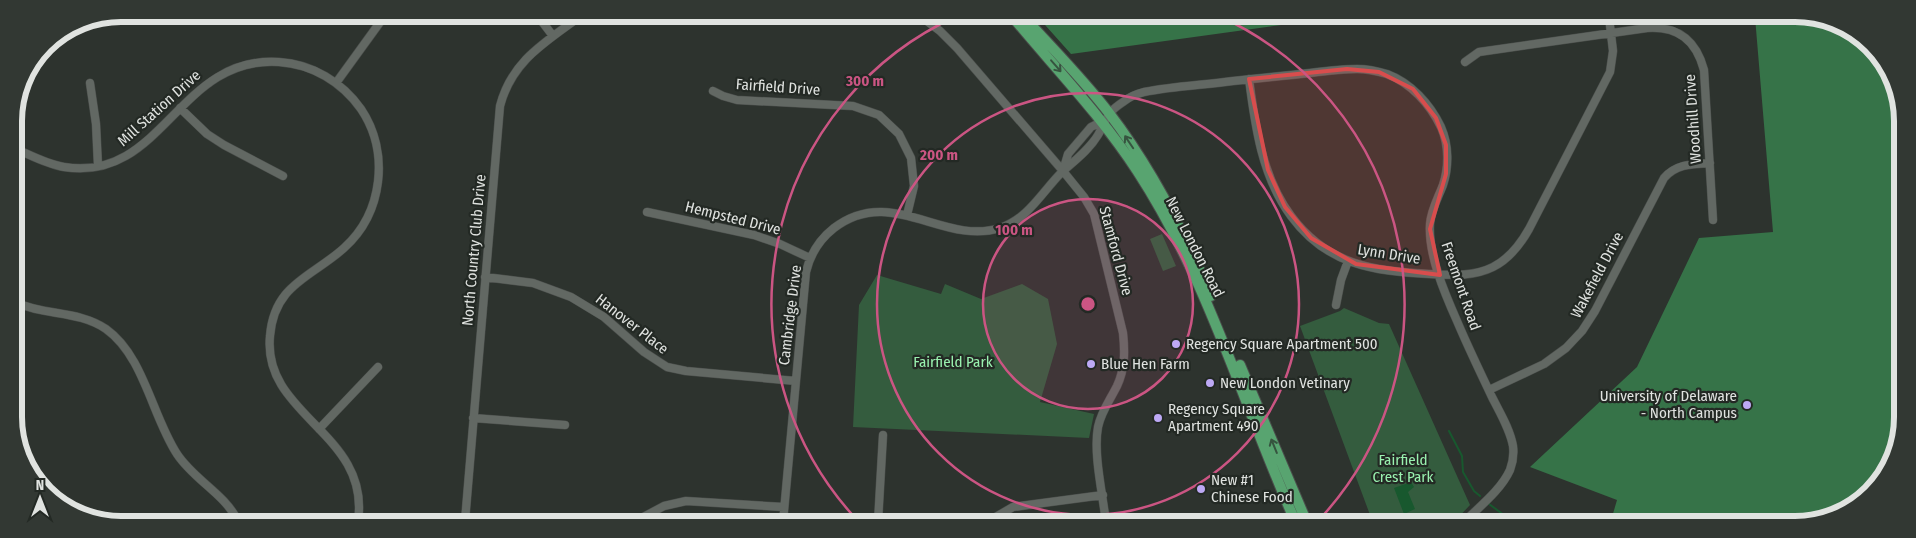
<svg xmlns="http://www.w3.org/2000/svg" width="1916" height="538" font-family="'Fira Sans Condensed',sans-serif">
  <rect width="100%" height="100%" fill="#2d332e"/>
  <path fill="#345c3e" d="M 1162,234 L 1176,266 L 1163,271 L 1150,239 Z
    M 877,275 L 941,294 L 945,284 L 981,299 L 1022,284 L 1048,299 L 1057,344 L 1040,402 L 1094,414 L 1089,438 L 853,427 L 859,305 Z
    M 1344,308 L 1379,323 L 1389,324 L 1470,505 L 1453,523 L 1373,523 L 1300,326 L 1340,311 Z"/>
  <path fill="#367348" d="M 1037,16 L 1347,16 L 1071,54 Z
    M 1755,17 L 1822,17 L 1871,45 L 1900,100 L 1899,444 L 1860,502 L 1802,524 L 1610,524 L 1617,500 L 1530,467 L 1637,367 L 1699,238 L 1773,232 Z"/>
  <path fill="#18582e" d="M 1411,482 L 1414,487 L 1408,492 L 1415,509 L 1404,514 L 1394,488 Z"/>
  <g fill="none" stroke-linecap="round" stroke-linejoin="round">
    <path stroke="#18582e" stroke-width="2" d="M 1449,431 L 1462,456 L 1463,472 L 1474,491 L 1480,496
      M 1489,504 L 1508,518 L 1511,523"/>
    <path stroke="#18582e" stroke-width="12" d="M 91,519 L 129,521"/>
    <g stroke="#4a4e4b" stroke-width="9">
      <path id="minor" d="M 537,15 L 553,36
        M 919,15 L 940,31 L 957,48 L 1063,171 L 1084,197 L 1094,214 L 1123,333 C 1125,352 1125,369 1117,386 C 1110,400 1101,412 1098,427 C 1093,454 1103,495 1106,523
        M 1465,62 L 1479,52 L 1647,28 C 1678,26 1696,40 1704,70 L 1713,220
        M 1249,79 C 1255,126 1262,177 1291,216 C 1327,265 1373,271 1429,274 C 1451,275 1473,277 1493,267 C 1509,259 1520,245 1529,229 L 1610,72 L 1613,51 L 1609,17
        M 90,83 L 96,124 L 98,166
        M 336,83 L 386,14
        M 713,91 L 723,96 L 737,100 L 853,106 L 879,115 L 899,134 L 911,158 L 914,186 L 907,215
        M 180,108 L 207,134 L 224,145 L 283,176
        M 14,148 C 30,155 46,164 64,167 C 163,183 178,55 279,62 C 312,64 342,82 361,109 C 390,152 383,213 344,248 C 312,277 274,284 270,336 C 262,416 371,433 358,521
        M 1063,171 L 1068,154 L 1091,127 L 1103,121
        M 647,212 L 754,235 L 780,244 L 810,258
        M 485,277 L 533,283 L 571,297 L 604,317 L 644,352 L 667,367 L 686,371 L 796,381
        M 15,302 C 44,316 78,310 106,329 C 144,356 152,416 177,454 C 194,480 224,493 238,521
        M 1336,305 L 1341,280 L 1348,261
        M 1489,390 L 1544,364 L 1566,348 L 1582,331 L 1595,311 L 1664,178 C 1676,164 1692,164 1710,163
        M 473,418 L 565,425
        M 319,429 L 378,367
        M 465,521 L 500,106 C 512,60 546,42 582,15
        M 634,522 L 664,506 L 686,501 L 784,507
        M 783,522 L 806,272 C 810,255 820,239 834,228 C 891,184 943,246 1000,228 C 1028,219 1042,192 1061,173 C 1074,161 1089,150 1098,135 C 1108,118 1105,114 1123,102 C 1129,97 1136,94 1144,92 C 1173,86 1204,85 1233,81 C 1259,78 1284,76 1310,73 C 1326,71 1342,69 1357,69 C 1368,69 1377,71 1387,74 C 1411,83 1430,104 1441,127 C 1449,145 1449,167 1443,185 C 1438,198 1431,210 1430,224 C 1428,255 1445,294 1457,321 C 1468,347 1480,372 1492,397 C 1500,413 1510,429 1513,446 C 1514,454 1513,462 1510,470 C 1501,490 1479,507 1463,523
        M 878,522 L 883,435
        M 987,522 L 1013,507 L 1103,495"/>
    </g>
    <g stroke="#4a4e4b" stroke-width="12">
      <path id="major" d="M 1012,16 C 1055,68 1101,115 1138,172 C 1209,281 1243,405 1296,523
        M 1023,16 C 1052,48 1083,79 1109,113 C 1152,169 1184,232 1211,296
        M 1240,365 L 1307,523"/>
    </g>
    <use href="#minor" stroke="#626863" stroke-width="8"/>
    <use href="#major" stroke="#58a470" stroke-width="10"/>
  </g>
  <defs><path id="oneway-shaft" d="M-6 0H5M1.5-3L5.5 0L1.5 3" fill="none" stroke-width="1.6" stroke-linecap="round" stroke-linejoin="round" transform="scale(1.25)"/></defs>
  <g stroke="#36543f">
    <use href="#oneway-shaft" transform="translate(1056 66) rotate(49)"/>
    <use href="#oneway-shaft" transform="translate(1129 142) rotate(-124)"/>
    <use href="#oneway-shaft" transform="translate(1274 446) rotate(-112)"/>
  </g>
  <path fill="#d84d4d" fill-opacity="0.2" stroke="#d84d4d" stroke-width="4" stroke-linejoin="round" d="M 1347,69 L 1379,72 L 1413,89 L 1436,118 L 1446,145 L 1446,174 L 1430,229 L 1440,275 L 1356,264 L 1311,238 L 1285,207 L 1268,170 L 1249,79 Z"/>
  <circle cx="1088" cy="304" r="105" fill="#cb5583" fill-opacity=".12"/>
  <g fill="none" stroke="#cb5583" stroke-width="2.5">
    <circle cx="1088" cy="304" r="105"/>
    <circle cx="1088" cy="304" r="211"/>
    <path d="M859 522A316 316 0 0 1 957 16M1219 16A316 316 0 0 1 1317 522"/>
  </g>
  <g fill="#bda9f5" stroke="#232924" stroke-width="2">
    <circle cx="1176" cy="344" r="5"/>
    <circle cx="1091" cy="364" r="5"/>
    <circle cx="1210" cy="383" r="5"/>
    <circle cx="1747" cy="405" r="5"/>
    <circle cx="1158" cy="418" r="5"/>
    <circle cx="1201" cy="489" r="5"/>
  </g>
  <g text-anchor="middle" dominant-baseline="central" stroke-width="4.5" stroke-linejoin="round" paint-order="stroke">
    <g font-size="15" fill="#e0e3e0" stroke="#232924">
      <text transform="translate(778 87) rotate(4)">Fairfield Drive</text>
      <text transform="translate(159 108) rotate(-42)">Mill Station Drive</text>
      <text transform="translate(1693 119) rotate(-94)">Woodhill Drive</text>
      <text transform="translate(733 218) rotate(14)">Hempsted Drive</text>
      <text transform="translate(1195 247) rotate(63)">New London Road</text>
      <text transform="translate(474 250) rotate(-85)">North Country Club Drive</text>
      <text transform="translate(1116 251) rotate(75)">Stamford Drive</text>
      <text transform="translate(1389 254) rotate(9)">Lynn Drive</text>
      <text transform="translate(1597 275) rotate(-62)">Wakefield Drive</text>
      <text transform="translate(1461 286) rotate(71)">Freemont Road</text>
      <text transform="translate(790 315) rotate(-83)">Cambridge Drive</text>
      <text transform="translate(632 324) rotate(38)">Hanover Place</text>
    </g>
    <g font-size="15" fill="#e0e3e0" stroke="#232924" text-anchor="start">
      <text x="1186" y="344">Regency Square Apartment 500</text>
      <text x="1101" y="364">Blue Hen Farm</text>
      <text x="1220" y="383">New London Vetinary</text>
      <text x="1737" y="396" text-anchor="end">University of Delaware<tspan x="1737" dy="17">- North Campus</tspan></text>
      <text x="1168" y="409">Regency Square<tspan x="1168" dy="17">Apartment 490</tspan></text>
      <text x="1211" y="480">New #1<tspan x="1211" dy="17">Chinese Food</tspan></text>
    </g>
    <g font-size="15" fill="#99f1af" stroke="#232924">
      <text x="953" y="362">Fairfield Park</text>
      <text x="1403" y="460">Fairfield<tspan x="1403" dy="17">Crest Park</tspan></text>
    </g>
  </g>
  <path d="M0 0H1916V538H0ZM121 22H1795A99 99 0 0 1 1894 121V417A99 99 0 0 1 1795 516H121A99 99 0 0 1 22 417V121A99 99 0 0 1 121 22Z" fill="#323833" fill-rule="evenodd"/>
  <path fill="none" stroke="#e0e3e0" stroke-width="6" d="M121 22H1795A99 99 0 0 1 1894 121V417A99 99 0 0 1 1795 516H121A99 99 0 0 1 22 417V121A99 99 0 0 1 121 22Z"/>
  <circle cx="1088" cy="304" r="8" fill="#cb5583" stroke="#232924" stroke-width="2.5"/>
  <g font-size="15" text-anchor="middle" font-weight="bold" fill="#cb5583" stroke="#232924" stroke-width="4.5" stroke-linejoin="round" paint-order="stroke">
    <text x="865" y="86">300 m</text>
    <text x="939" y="160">200 m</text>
    <text x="1014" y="235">100 m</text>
  </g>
  <g transform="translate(40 498)" stroke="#232924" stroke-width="4" paint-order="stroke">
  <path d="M0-4L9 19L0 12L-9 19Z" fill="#e0e3e0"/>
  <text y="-8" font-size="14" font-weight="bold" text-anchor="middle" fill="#e0e3e0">N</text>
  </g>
</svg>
